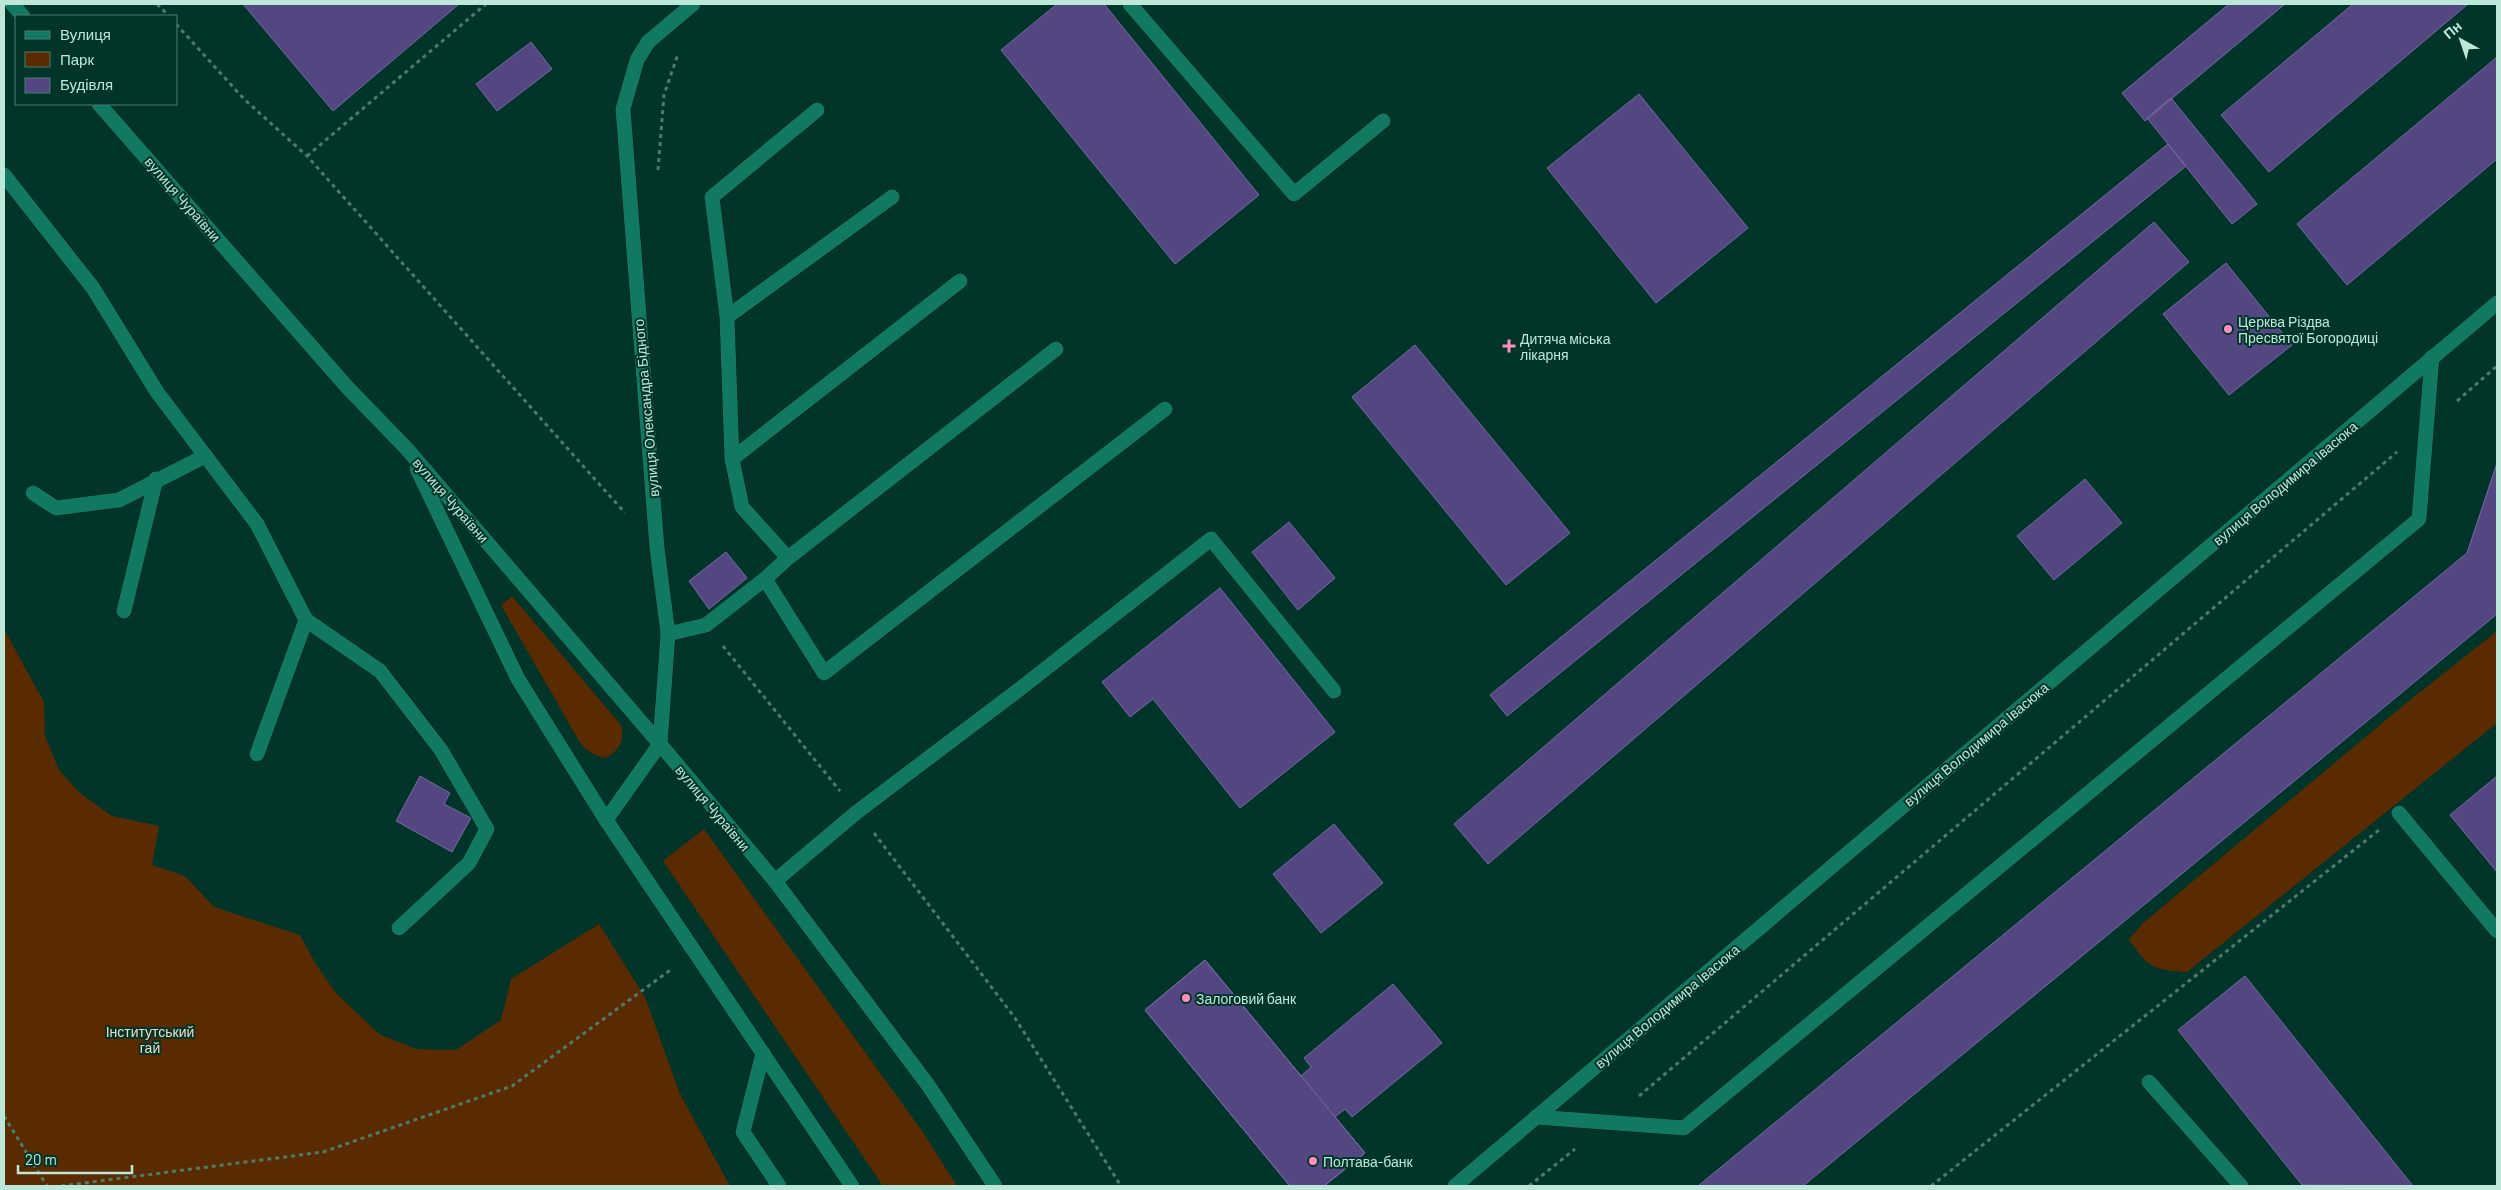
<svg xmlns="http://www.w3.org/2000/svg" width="2501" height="1190" font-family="Barlow,sans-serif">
  <rect width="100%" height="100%" fill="#01352a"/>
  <path fill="#5a2a01" d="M 512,596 L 621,725 C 625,741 620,749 606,758 C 593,755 587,752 579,741 L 501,605 Z
    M 4,629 L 44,702 L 45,736 L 59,770 L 80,793 L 112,816 L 159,826 L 152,865 L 185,876 L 214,907 L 300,935 L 315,963 L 336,993 L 379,1034 L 416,1049 L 456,1050 L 501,1020 L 511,979 L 599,924 L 645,997 L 680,1094 L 730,1186 L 4,1186 Z
    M 2497,631 L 2497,723 L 2187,972 C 2153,970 2148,968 2129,939 L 2143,923 L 2405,704 Z
    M 704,829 L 922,1131 L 957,1186 L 883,1186 L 663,861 Z"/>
  <path fill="#544680" stroke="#7769a6" d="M 243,4 L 459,4 L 333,111 Z
    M 1057,4 L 1104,4 L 1259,195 L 1175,264 L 1001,50 Z
    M 2229,4 L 2285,4 L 2145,121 L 2122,93 Z
    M 2353,4 L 2468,4 L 2269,172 L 2221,115 Z
    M 531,42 L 552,69 L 497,111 L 476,84 Z
    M 2497,57 L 2497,159 L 2347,285 L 2297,224 Z
    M 1639,94 L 1748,228 L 1656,303 L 1547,168 Z
    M 2171,98 L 2257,204 L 2232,224 L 2147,118 Z
    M 2168,144 L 2186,166 L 1507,716 L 1490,695 Z
    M 2154,222 L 2189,262 L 1488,864 L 1454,824 Z
    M 2226,263 L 2292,345 L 2229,395 L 2163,314 Z
    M 1415,345 L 1570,533 L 1506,585 L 1352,397 Z
    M 2497,463 L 2497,614 L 1803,1186 L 1698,1186 L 2467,553 Z
    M 2085,479 L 2122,523 L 2054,580 L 2017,536 Z
    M 1289,522 L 1335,578 L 1298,610 L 1252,552 Z
    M 726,552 L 747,578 L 709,609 L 689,581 Z
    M 1220,588 L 1335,732 L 1240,808 L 1153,699 L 1130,717 L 1102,682 Z
    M 420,776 L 450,793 L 444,804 L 471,818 L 452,852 L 396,821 Z
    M 2497,776 L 2497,872 L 2450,815 Z
    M 1334,824 L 1383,883 L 1321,933 L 1273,874 Z
    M 1205,960 L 1365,1153 L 1324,1186 L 1290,1186 L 1145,1010 Z
    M 1205,960 L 1301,1076 L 1311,1067 L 1304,1058 L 1393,984 L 1442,1043 L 1352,1117 L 1345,1109 L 1335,1117 L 1365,1153 L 1324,1186 L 1290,1186 L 1145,1010 Z
    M 2245,976 L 2413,1186 L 2302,1185 L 2178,1030 Z"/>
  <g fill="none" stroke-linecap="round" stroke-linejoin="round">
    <g stroke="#001a13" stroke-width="16">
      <path id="lane" d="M 1130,4 L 1294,194 L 1383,121
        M 4,175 L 93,288 L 157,392 L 257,524 L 306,620 L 380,671 L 441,750 L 487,829 L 469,863 L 399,928
        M 727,317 L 892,197
        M 732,459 L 960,281
        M 33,493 L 56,508 L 119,500 L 205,456
        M 788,558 L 742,507 L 732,459 L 727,317 L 712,197 L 817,110
        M 765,579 L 824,673 L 1165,409
        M 124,611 L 156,479
        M 668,634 L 706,625 L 765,579 L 788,558 L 1056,349
        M 257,754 L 306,620
        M 2399,813 L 2497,931
        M 775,881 L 857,812 L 1021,688 L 1211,539 L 1334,691
        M 763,1053 L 743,1132 L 779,1186
        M 2149,1082 L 2241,1186
        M 1536,1117 L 1684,1128 L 2419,519 L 2432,357"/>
    </g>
    <g stroke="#001a13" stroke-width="16">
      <path id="street" d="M 12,4 L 23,16
        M 99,104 L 347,387 L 407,449 L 660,744
        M 417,469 L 518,679 L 606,820
        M 660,744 L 668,634 L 657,548 L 623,109 L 637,60 L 648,42 L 693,4
        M 1455,1186 L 2497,303"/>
    </g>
    <g stroke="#001a13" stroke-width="16">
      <path id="secondary" d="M 852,1186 L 606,820 L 660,744 L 775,881 L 928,1085 L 995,1186"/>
    </g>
    <path stroke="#4c7c70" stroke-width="3" stroke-dasharray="4 4" stroke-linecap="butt" d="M 157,4 L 169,16
      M 176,24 L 244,99 L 307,156 L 625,513
      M 307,156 L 486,4
      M 658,170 L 664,95 L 678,54
      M 2457,401 L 2497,366
      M 723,646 L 840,791
      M 874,833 L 1015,1018 L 1121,1186
      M 1639,1096 L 2397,452
      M 4,1116 L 47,1186
      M 61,1186 L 323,1152 L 512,1086 L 673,968
      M 1529,1186 L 1575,1149
      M 1931,1186 L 2379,830"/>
    <use href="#lane" stroke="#117861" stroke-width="15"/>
    <use href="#street" stroke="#117861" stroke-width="15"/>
    <use href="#secondary" stroke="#117861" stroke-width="15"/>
  </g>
  <g fill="#fd8ebf" stroke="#01352a" stroke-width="2">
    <circle cx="2228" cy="329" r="5"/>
    <path d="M1506.5 338.5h5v5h5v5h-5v5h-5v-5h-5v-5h5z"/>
    <circle cx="1186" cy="998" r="5"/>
    <circle cx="1313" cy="1161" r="5"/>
  </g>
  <g text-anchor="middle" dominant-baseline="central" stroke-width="4" stroke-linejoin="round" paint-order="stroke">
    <g font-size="14" fill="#bde7d9" stroke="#01352a">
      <text transform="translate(183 199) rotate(49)">вулиця Чураївни</text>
      <text transform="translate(646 408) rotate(-95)">вулиця Олександра Бідного</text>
      <text transform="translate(2285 483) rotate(-40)">вулиця Володимира Івасюка</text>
      <text transform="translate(451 500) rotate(49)">вулиця Чураївни</text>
      <text transform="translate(1976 744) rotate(-40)">вулиця Володимира Івасюка</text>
      <text transform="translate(713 808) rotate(50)">вулиця Чураївни</text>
      <text transform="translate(1667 1006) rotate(-40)">вулиця Володимира Івасюка</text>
    </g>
    <g font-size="14" fill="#bde7d9" stroke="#01352a" text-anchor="start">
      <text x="2238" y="321">Церква Різдва<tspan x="2238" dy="16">Пресвятої Богородиці</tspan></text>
      <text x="1520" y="338">Дитяча міська<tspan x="1520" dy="16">лікарня</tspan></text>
      <text x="1196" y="998">Залоговий банк</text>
      <text x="1323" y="1161">Полтава-банк</text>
    </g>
    <g font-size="14" fill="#f5d9c7" stroke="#01352a">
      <text x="150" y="1031">Інститутський<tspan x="150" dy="16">гай</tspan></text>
    </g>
  </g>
  <rect width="2501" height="1190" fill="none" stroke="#bde7d9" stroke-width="10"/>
  <rect x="15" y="15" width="162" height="90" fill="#01352a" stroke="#4c7c70"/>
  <rect x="25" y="31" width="25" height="8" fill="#117861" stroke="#4c7c70"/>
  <text x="60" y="40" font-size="15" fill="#bde7d9">Вулиця</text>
  <rect x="25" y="52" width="25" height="15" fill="#5a2a01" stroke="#4c7c70"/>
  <text x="60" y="65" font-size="15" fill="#bde7d9">Парк</text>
  <rect x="25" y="78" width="25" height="15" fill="#544680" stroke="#4c7c70"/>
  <text x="60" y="90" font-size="15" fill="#bde7d9">Будівля</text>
  <g transform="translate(2461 40) rotate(320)" stroke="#01352a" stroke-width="4" paint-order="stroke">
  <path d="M0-4L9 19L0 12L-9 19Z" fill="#bde7d9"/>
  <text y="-8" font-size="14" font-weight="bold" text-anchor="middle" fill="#bde7d9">Пн</text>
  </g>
  <path d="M18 1165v8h114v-8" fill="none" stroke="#bde7d9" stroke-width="2.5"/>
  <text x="25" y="1165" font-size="15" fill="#bde7d9" stroke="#01352a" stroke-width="4" paint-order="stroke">20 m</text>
</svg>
